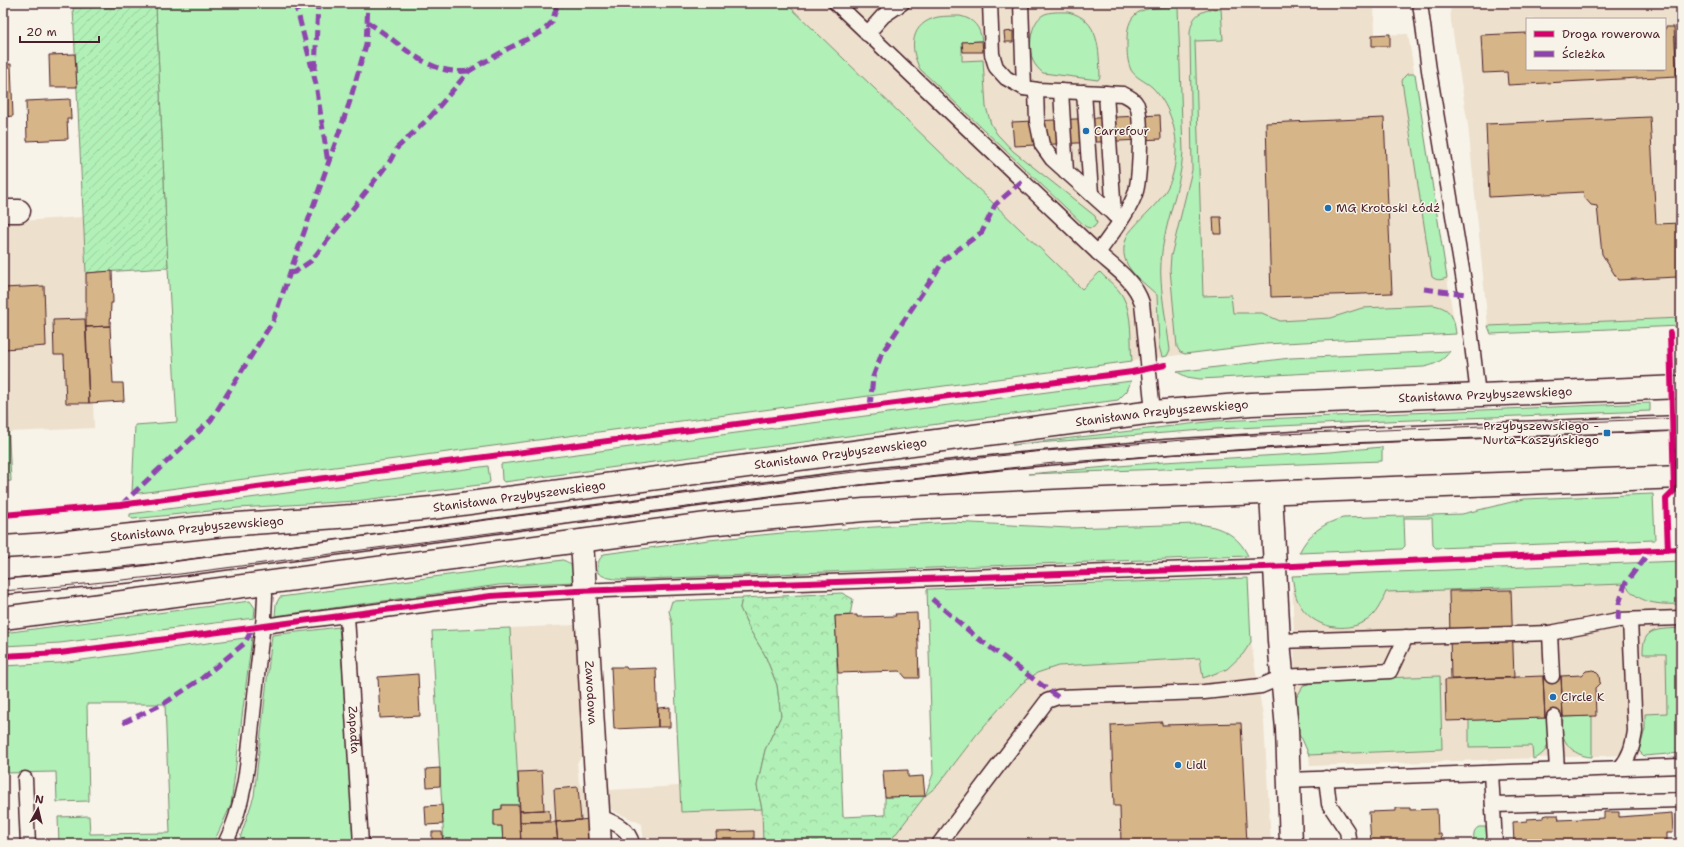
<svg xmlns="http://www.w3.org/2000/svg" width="1684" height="847" font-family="'Shantell Sans',sans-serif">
  <defs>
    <pattern id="forest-crowns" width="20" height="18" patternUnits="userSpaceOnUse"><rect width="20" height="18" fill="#b1f0b7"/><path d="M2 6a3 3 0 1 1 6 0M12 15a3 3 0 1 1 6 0" fill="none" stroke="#9acd9e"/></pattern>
    <pattern id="garden-furrows" width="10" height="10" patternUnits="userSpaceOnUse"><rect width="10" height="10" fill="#b1f0b7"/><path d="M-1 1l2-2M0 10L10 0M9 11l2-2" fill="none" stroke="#9acd9e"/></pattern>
  </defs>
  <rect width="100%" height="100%" fill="#f7f3e8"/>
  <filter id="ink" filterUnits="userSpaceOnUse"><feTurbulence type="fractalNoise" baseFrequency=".025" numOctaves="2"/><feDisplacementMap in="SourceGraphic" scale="8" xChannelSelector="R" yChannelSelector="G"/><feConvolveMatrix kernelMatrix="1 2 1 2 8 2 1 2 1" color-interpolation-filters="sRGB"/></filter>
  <g filter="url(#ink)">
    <path fill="#ede0cc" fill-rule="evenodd" d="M 785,3 L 1374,3 L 1375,35 L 1408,34 L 1456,334 L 1265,344 L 1132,361 L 1095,364 Z
      M 1450,3 L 1681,3 L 1681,318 L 1488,326 L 1468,125 L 1451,21 ZM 1527,19 L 1665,19 L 1665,69 L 1527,69 Z
      M 83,217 L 86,273 L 85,319 L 89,402 L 93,403 L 94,428 L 9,432 L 3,315 L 3,222 Z
      M 1681,561 L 1681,753 L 1310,766 L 1309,755 L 1302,739 L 1297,733 L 1292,576 Z
      M 576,625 L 586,751 L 577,763 L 579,783 L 588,793 L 591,819 L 556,822 L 520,822 L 510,628 Z
      M 1251,642 L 1264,723 L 1271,844 L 888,844 L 925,796 L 938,785 L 977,734 L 1021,684 L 1037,673 L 1058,666 L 1200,658 L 1203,678 L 1227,669 L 1243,654 Z
      M 679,786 L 681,812 L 762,809 L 763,844 L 644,844 L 642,824 L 613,811 L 610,807 L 610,790 Z"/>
    <path fill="#b1f0b7" stroke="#7e8871" d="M 73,3 L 786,3 L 1082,289 L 1100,272 C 1107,280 1118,287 1123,297 C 1133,315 1130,341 1132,361 L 132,494 L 135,425 L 177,422 L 168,268 L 156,7 L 73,8 Z
      M 1178,7 L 1183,152 C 1181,189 1163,225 1161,262 C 1159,287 1167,324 1170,350 L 1167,356 L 1162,357 L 1159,346 L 1157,295 C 1138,277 1114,264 1128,234 C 1153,203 1175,196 1176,150 C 1177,128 1168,103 1152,87 C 1145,81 1136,78 1131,70 C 1127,61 1127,52 1127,43 C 1126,5 1148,8 1178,7 Z
      M 1213,9 L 1221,9 L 1223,40 L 1195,41 L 1203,296 L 1231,295 L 1233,313 L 1262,313 L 1280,321 L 1331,318 L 1362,308 L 1433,305 C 1451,308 1454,317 1456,334 L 1265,344 L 1185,354 L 1180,352 L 1177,347 L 1170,269 L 1171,256 L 1192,170 L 1190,33 C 1192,17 1197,12 1213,9 Z
      M 1068,12 C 1100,19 1099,50 1100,77 L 1098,80 L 1043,73 C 1039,70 1035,65 1033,61 C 1028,48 1030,23 1043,15 C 1050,11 1060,12 1068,12 Z
      M 960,16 C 974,19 980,27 982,41 L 962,42 L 962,61 L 983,60 L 986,107 L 991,124 L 997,134 L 1013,151 L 1095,216 L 1097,223 L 1094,227 L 1090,228 L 1086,227 L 920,69 C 909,48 910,23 938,17 C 945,16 953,16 960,16 Z
      M 1407,74 L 1415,74 L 1447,278 C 1441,280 1437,281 1432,277 L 1402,81 L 1404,77 Z
      M 1681,318 L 1681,326 L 1491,334 L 1488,326 Z
      M 3,321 L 11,481 L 3,482 Z
      M 1450,351 C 1444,360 1435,365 1424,367 L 1200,379 L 1187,377 L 1177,372 L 1290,358 Z
      M 1131,381 L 1127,391 L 1118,400 L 504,482 L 502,480 L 501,464 Z
      M 1650,403 L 1650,411 L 1386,421 L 1216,429 L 1012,445 L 1215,421 Z
      M 1382,447 L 1382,461 L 1028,474 L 1164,462 L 1330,452 Z
      M 488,466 L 490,482 L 487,484 L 356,501 L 238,508 L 133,519 L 130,517 L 130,514 Z
      M 1653,494 L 1655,540 L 1436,548 L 1433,545 L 1432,518 L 1404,518 L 1405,546 L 1402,549 L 1299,553 C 1308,534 1323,523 1343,518 L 1462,514 L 1524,499 Z
      M 952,522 L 1069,528 L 1197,524 C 1219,526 1238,534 1248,556 L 644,579 C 630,579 610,582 598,573 C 597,564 598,560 604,554 L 709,540 L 782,533 Z
      M 563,560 C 574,564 575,571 576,582 L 499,585 L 275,616 L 276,604 L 280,597 Z
      M 1681,561 L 1681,604 C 1659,605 1638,604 1625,584 L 1386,592 C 1382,601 1378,611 1370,618 C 1367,621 1361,623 1357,625 C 1335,632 1310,624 1299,603 C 1294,595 1294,585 1292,576 Z
      M 1248,578 L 1251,642 L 1243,654 L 1227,669 L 1203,678 L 1200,658 L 1058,666 L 1037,673 L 1021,684 L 977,734 L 938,785 L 925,796 L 933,774 L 927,589 Z
      M 742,598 L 740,608 L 750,630 L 765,655 L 777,685 L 781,716 L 765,750 L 757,786 L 762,809 L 681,812 L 672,623 L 669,611 L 672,601 Z
      M 250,601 L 255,608 L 254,618 L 60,643 L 3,646 L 3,633 Z
      M 339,627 L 351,779 L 354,844 L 238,844 L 254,796 L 272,635 Z
      M 510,628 L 519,805 L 502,805 L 502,809 L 494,810 L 494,826 L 502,826 L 503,844 L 444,844 L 432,631 Z
      M 1681,628 L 1681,753 L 1644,756 L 1639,751 L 1645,729 L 1645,714 L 1667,713 L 1666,654 L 1643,654 C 1642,626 1659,630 1681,628 Z
      M 252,637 L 231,805 L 213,844 L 59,844 L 58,817 L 89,816 L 90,834 L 170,833 L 165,704 L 87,704 L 89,801 L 57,802 L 56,772 L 3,773 L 3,666 L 60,663 Z
      M 1440,676 L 1442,749 L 1309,755 L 1302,739 L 1297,733 L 1296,698 L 1304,685 L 1324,680 Z
      M 1592,716 L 1592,757 C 1580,757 1567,749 1563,736 C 1561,731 1563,723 1563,717 Z
      M 1548,718 C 1548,736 1553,752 1533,759 L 1532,746 L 1469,747 L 1469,720 Z
      M 1479,827 L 1486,827 L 1487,844 L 1474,844 C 1474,837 1472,830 1479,827 Z"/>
    <path fill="url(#forest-crowns)" stroke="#7e8871" d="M 842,593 L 853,599 L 850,615 L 835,616 L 843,817 L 885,815 L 885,797 L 925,796 L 888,844 L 763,844 L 762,809 L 757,786 L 765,750 L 781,716 L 777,685 L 765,655 L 750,630 L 740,608 L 742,598 Z"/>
    <path fill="url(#garden-furrows)" stroke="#7e8871" d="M 156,7 L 168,268 L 86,273 L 73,8 Z"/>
    <path fill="#d6b589" stroke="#4a1f2b" d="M 1665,27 L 1674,27 L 1677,76 L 1508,85 L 1507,72 L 1483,73 L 1481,35 L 1527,33 L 1527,69 L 1665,69 Z
      M 1013,31 L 1013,42 L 1005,42 L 1004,32 Z
      M 1390,34 L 1390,46 L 1372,46 L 1372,35 Z
      M 982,41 L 983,52 L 963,52 L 962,42 Z
      M 75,54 L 77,87 L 50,87 L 49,55 Z
      M 11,64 L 13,116 L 3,117 L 3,65 Z
      M 70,99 L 71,119 L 67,119 L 68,139 L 27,141 L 26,101 Z
      M 1160,115 L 1161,139 L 1014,146 L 1012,122 Z
      M 1650,117 L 1656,224 L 1681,223 L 1681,271 L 1677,271 L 1677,277 L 1618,280 L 1602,254 L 1597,206 L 1591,205 L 1584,197 L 1583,192 L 1489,197 L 1486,124 Z
      M 1384,118 L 1392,293 L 1271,297 L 1266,123 Z
      M 1213,217 L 1221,217 L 1222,234 L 1214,234 Z
      M 112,271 L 113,303 L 111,303 L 110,326 L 86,327 L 86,273 Z
      M 44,286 L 46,346 L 5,349 L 3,288 Z
      M 85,319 L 89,403 L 66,403 L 64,355 L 54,355 L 53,320 Z
      M 110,326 L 113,383 L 123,383 L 124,401 L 89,403 L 86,327 Z
      M 1511,590 L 1514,678 L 1451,679 L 1449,591 Z
      M 917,613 L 919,678 L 906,678 L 900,671 L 838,673 L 835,616 L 857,615 L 857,617 L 896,616 L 895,614 Z
      M 611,667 L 626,667 L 627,669 L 656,668 L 658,727 L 614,729 Z
      M 1594,670 L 1599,675 L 1600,683 L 1595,688 L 1596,716 L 1563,717 L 1561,676 L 1582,675 L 1586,671 Z
      M 418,674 L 420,716 L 380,718 L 378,677 Z
      M 1543,676 L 1561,676 L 1563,717 L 1545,718 Z
      M 1543,676 L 1545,718 L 1446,721 L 1445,680 Z
      M 670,707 L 670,727 L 658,727 L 658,708 Z
      M 1162,722 L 1162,725 L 1241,723 L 1247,844 L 1121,844 L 1120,806 L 1114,806 L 1111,725 Z
      M 440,768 L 440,786 L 427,787 L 426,769 Z
      M 908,770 L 908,777 L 923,776 L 925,796 L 885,797 L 883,771 Z
      M 542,771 L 544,810 L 520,811 L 518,772 Z
      M 578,787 L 581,820 L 556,822 L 554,789 Z
      M 442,805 L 443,824 L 426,825 L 425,806 Z
      M 502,805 L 519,805 L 521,844 L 503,844 L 502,826 L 494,826 L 494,810 L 502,809 Z
      M 1396,808 L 1410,808 L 1410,810 L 1437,809 L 1438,834 L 1441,834 L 1442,844 L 1371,844 L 1369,812 L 1396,811 Z
      M 544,810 L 549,810 L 550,821 L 520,822 L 520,811 Z
      M 1604,812 L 1619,812 L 1619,817 L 1672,813 L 1673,833 L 1667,833 L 1667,844 L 1514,844 L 1513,822 L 1527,821 L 1527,819 L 1544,818 L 1544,816 L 1547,815 L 1558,815 L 1559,820 L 1604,818 Z
      M 591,819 L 592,844 L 558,844 L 556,822 Z
      M 520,822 L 556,822 L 558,844 L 521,844 Z
      M 754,831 L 754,844 L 717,844 L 716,832 Z
      M 432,832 L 442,832 L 443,844 L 432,844 Z"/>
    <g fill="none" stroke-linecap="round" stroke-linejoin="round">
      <g stroke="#4a1f2b" stroke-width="17">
        <g id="lane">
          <path d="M 836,3 L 1098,253 C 1115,268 1135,281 1142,303 L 1153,412"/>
          <path d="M 990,3 L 992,54 L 996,67 L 1006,78 L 1024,88 L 1038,90 L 1123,94 C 1129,97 1134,99 1137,105 C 1142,119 1140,175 1136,191 C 1131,210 1109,237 1098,253"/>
          <path d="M 1021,3 L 1024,88"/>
          <path d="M 1420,3 L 1429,70 L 1466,294 L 1478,395"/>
          <path d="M 867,34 L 883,16 L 902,3"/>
          <path d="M 1036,90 L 1037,121 L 1042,145 L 1052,159 L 1120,220"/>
          <path d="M 1061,91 L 1066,172"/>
          <path d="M 1084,92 L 1091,194"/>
          <path d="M 1106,93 L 1114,215"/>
          <path d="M 3,587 L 132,575 L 837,480 L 1011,461 L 1166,447 L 1360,435 L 1681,423"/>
          <path id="s1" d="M 347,616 L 361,844"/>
          <path d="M 263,626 L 491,596 L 577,591 L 1275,566"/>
          <path d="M 1550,633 L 1552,676"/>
          <path d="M 1279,641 L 1550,633 L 1618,620 L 1681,618"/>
          <path d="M 1554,717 L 1557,770"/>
          <path d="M 1620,768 C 1630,757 1633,745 1635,731 L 1630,620"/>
          <path d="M 1491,773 L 1495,844"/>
          <path d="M 1326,778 L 1329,804 L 1347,831 L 1349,844"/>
          <path d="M 25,779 L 28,844"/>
          <path d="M 1288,780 L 1681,766"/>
          <path d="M 1493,805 L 1681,800"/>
          <path d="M 598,816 C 612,822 629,827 632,844"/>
          <path d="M 225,844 C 244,806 248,765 252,723 C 256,688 259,652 264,617 L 265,596 L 264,583"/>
          <path d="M 939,844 L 1047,701 L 1058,697 L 1204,692 L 1261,686 L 1282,677 L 1390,671 L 1406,637"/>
        </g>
      </g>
      <g stroke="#4a1f2b" stroke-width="25">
        <g id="street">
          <path d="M 3,211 L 19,211"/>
          <path d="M 1271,493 L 1279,641 L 1287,729 L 1291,844"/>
          <path id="s2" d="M 582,541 L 600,844"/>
        </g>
      </g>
      <g stroke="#4a1f2b" stroke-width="25">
        <g id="secondary">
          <path id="s3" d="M 3,547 L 49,544 L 224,525 L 352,516 L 432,508 L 1153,412 L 1251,404 L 1681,387"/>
          <path d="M 3,618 L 707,524 L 864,510 L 1077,500 L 1681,477"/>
        </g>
      </g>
      <use href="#lane" stroke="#f7f3e8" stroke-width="14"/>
      <use href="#street" stroke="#f7f3e8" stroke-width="22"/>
      <use href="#secondary" stroke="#f7f3e8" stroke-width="22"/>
      <path stroke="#4a1f2b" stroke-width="1" d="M 3,579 L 160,563 L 828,475 L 1034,452 L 1234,436 L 1681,418
        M 3,591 L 74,585 L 180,574 L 815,490 L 1054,463 L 1291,446 L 1681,431"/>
      <path stroke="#8e44ad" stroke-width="5" stroke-dasharray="10 5" stroke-linecap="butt" d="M 294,3 L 298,13 L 316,84 L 328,163
        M 367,22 C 401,42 426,76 469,71
        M 315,70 L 318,3
        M 290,273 L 295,272 L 311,261 L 362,197 L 390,161 L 397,148 L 431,116 L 469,71 L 509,48 L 542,32 L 552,22 L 557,6 L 565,3
        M 1424,289 L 1466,294
        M 870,407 L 873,377 L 882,353 L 945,259 L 982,232 L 995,205 L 1022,181
        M 121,505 L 211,420 L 273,321 L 349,104 L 366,45 L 368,3
        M 932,599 L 976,637 L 1058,697
        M 1618,620 L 1619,604 L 1625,584 L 1650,551
        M 123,723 L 165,703 L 201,679 L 245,643 L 253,627"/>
      <g stroke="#f7f3e8" stroke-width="8">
        <path id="cycleway" d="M 3,515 L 120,505 L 1132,372 L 1165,365
          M 1668,550 L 1666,499 L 1674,491 L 1670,333
          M 3,656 L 60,653 L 491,596 L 577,591 L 1293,566 L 1681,549"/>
      </g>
      <use href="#cycleway" stroke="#d6006c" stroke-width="6"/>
    </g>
  </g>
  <g fill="#1f6fb2" stroke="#f7f3e8" stroke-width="1.5">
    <circle cx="1086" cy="131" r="4"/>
    <circle cx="1328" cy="208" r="4"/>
    <rect x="1603" y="429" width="8" height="8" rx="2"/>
    <circle cx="1553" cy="697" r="4"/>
    <circle cx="1178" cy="765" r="4"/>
  </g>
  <g text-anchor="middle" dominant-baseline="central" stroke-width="3" stroke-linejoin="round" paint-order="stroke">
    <g font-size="12" fill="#4a1f2b" stroke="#f7f3e8" text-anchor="start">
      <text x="1094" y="131">Carrefour</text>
      <text x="1336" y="208">MG Krotoski Łódź</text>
      <text x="1599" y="426" text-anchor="end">Przybyszewskiego -<tspan x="1599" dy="14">Nurta-Kaszyńskiego</tspan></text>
      <text x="1561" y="697">Circle K</text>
      <text x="1186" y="765">Lidl</text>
    </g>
    <g font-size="12" fill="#4a1f2b" stroke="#f7f3e8">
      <text stroke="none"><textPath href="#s3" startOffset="1491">Stanisława Przybyszewskiego</textPath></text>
      <text stroke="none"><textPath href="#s3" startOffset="1167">Stanisława Przybyszewskiego</textPath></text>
      <text stroke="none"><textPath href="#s3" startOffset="843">Stanisława Przybyszewskiego</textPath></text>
      <text stroke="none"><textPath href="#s3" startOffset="519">Stanisława Przybyszewskiego</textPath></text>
      <text stroke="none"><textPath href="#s3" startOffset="195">Stanisława Przybyszewskiego</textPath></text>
      <text stroke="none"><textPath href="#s2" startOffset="152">Zawodowa</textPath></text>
      <text stroke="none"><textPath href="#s1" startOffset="114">Zapadła</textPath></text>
    </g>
  </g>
  <rect width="1684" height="847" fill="none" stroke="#f7f3e8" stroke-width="16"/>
  <rect x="8" y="8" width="1668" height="831" fill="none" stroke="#4a1f2b" stroke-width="1.5" filter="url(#ink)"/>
  <rect x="1526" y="18" width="140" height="52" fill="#f7f3e8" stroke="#b29e9c"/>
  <rect x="1534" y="31" width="20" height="6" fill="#d6006c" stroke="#b29e9c"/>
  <text x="1562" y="38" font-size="12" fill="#4a1f2b">Droga rowerowa</text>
  <rect x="1534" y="51" width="20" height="6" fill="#8e44ad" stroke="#b29e9c"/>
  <text x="1562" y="58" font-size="12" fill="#4a1f2b">Ścieżka</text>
  <g transform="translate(38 809) rotate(8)" stroke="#f7f3e8" stroke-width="3" paint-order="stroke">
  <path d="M0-3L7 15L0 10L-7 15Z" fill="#4a1f2b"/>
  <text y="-6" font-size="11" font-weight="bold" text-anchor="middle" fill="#4a1f2b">N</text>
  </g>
  <path d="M20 36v6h79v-6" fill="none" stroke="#4a1f2b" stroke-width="2"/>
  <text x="26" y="36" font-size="12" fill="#4a1f2b" stroke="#f7f3e8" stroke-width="3" paint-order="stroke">20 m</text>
</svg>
